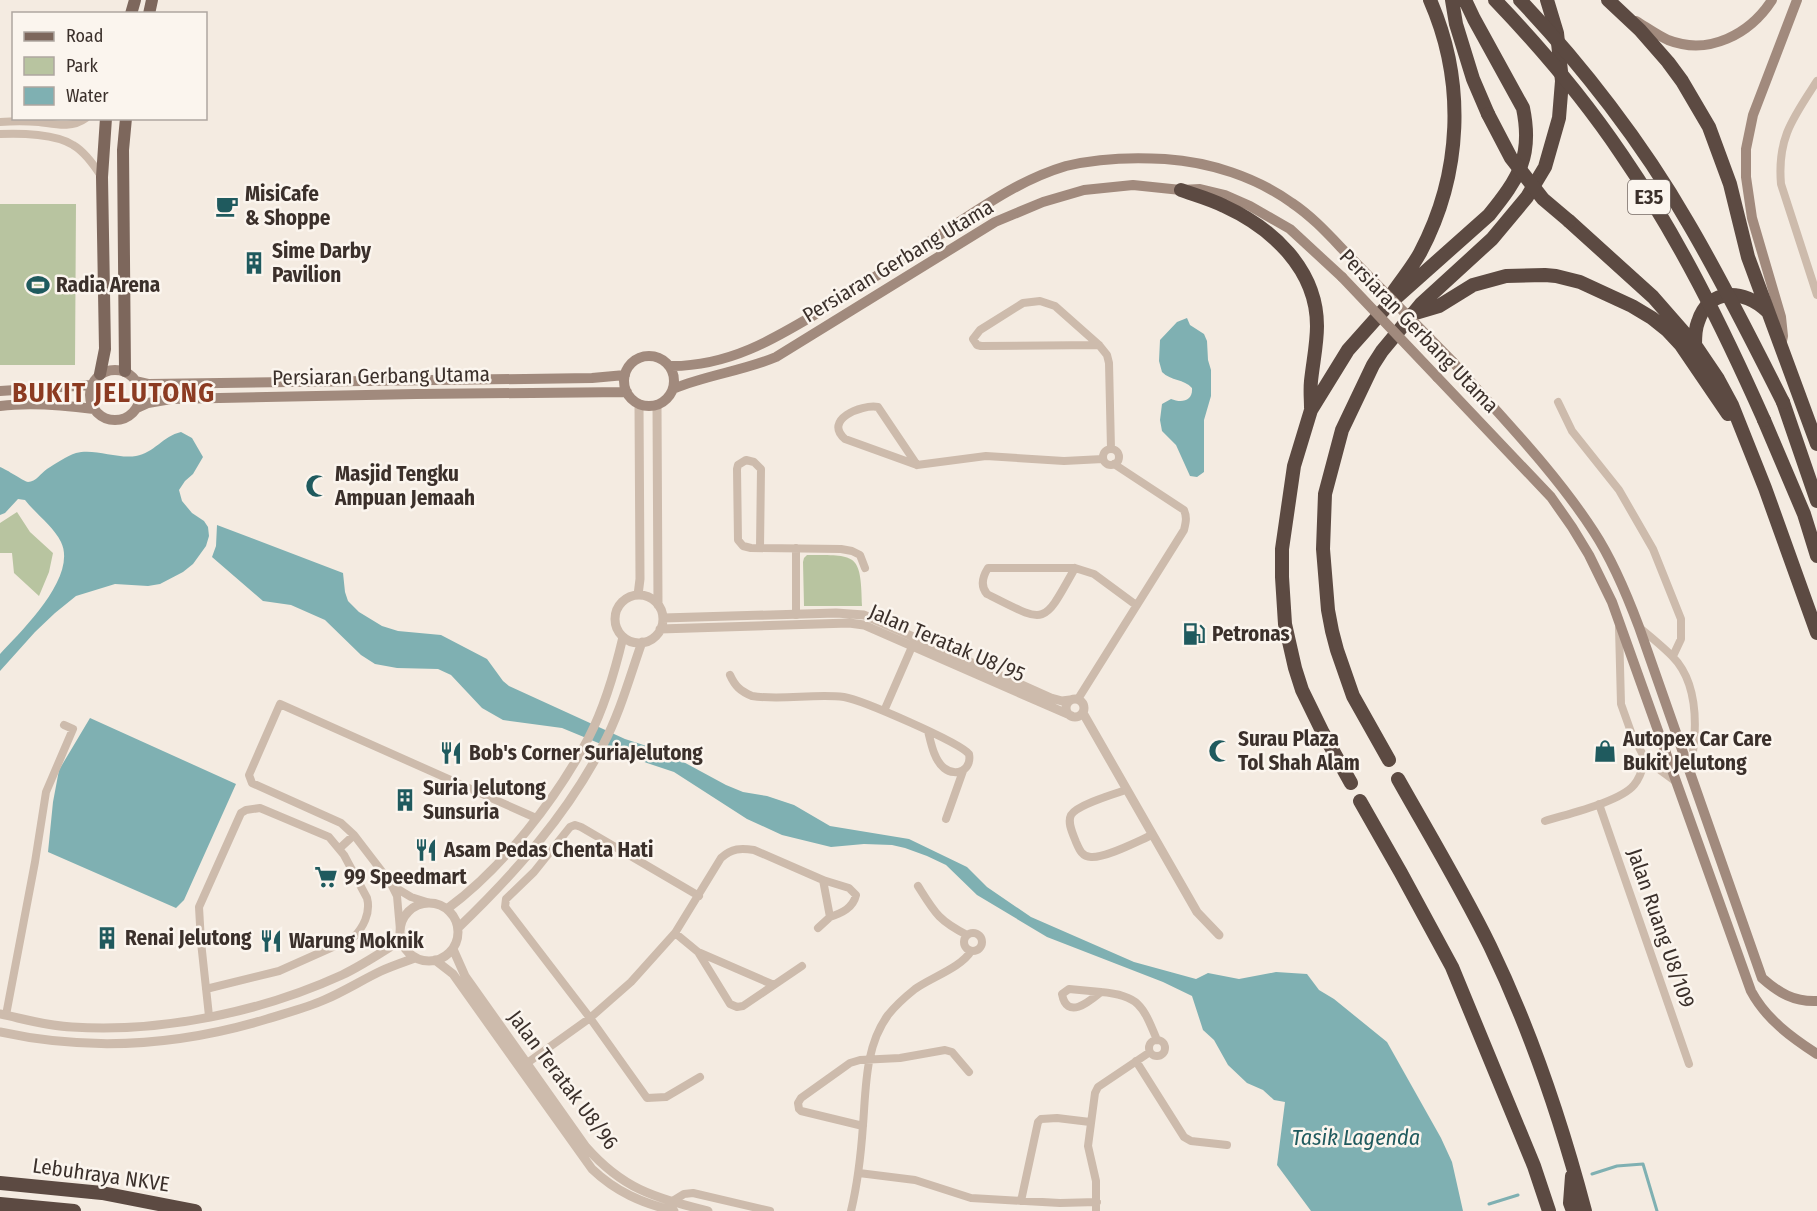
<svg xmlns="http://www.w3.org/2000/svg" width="1817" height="1211" font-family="'Fira Sans Condensed',sans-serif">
  <rect width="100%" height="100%" fill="#f4ebe1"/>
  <path fill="#b8c4a0" d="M 0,204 L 76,204 L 75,365 L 0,365 Z
    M 17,512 L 30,532 L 53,553 L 49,572 L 39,596 L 14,573 L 12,553 L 0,553 L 0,523 Z
    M 807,555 C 857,555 861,553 862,606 L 804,606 L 803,562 L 804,558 Z"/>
  <path fill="#7fb0b2" d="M 1187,318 L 1190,325 L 1204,334 L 1207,341 L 1208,360 L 1211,370 L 1211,396 L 1204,420 L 1204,472 L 1197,477 L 1190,476 L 1176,445 L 1162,431 L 1160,420 L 1162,404 L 1171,399 C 1181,403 1193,402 1192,388 C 1184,379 1171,381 1162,372 L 1159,361 L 1160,340 L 1177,322 Z
    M 181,432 L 192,438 L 203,457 L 193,474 L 185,481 L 179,490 L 182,501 L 192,513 L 204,521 L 208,527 L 209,536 L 206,546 L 193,564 L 183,572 L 160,584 L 148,586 L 115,584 L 76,596 L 55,613 L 35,632 L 0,671 L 0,654 C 21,631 78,577 61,542 C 54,527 35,513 25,500 L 18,499 L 5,513 L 0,515 L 0,467 C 6,469 25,482 28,482 C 36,482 41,473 47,469 C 55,464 67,456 76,453 C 94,448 117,459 136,456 C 154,453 163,436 181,432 Z
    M 217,525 L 343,573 L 345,592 L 348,601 L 359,612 L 382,626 L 398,631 L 441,635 L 487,659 L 503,681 L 509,686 L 625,739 L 665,752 L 726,785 L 743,792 L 767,796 L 794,805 L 830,826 L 909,839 L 967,867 L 987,887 L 1031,917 L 1134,962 L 1196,979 L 1208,973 L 1239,979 L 1276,972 L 1307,974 L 1319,990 L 1334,999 L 1387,1042 L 1441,1138 L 1452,1162 L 1463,1211 L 1311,1211 L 1277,1165 L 1285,1102 L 1274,1100 L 1263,1090 L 1247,1083 L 1228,1065 L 1214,1040 L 1203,1030 L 1192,996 L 1163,982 L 1047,937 L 977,895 L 946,865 L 927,856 L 905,848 L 892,845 L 864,844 L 831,847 L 782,835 L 747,819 L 674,772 L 647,763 L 562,728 L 503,720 L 482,708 L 451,675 L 438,669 L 397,668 L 375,664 L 361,655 L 325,620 L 291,605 L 263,601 L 212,557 L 216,546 Z
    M 90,718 L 236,784 L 184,900 L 176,908 L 48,852 L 53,802 L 59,770 Z"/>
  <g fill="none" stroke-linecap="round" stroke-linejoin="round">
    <path stroke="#7fb0b2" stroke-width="3" d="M 1592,1174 L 1617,1166 L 1643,1164 L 1657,1211
      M 1489,1204 L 1518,1195"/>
    <path stroke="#cdbbac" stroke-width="8" d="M 1817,81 C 1793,118 1777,138 1781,184 L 1817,295
      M 0,122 C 13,121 26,121 39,122 C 55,124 71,129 86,118
      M 0,134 C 21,133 56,134 73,145 C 85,152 94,165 101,176
      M 1099,345 L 981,346 L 977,345 L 973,339 L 980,330 L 1023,303 L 1040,301 L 1055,306 L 1099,345 L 1107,355 L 1109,363 L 1111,449
      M 1558,402 L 1572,431 L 1619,490 L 1653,549 L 1681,619 L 1681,639 L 1673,656
      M1103 457a8 8 0 1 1 16 0a8 8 0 1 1-16 0Z
      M 917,465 L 878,407 C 861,404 823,420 845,439 L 917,465 L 986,456 L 1064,461 L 1103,459
      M 760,548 L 761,469 L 754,462 L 746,460 L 738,465 L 737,469 L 738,540 L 743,546 L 751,548 L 841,549 L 852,551 L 860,555 L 865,568
      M 1075,568 C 1042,627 1047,624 987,594 C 980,586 983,576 988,568 L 1075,568 L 1094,574 L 1136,605
      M 796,615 L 796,548
      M 1619,628 L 1621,704 L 1631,732 L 1645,759 L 1675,781
      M 1640,628 C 1651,637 1662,646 1672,656 C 1701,685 1697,734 1690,771
      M 730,675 C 735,686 740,691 752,696 C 782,701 814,693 844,697 C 862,700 959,742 969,754 C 972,769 957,778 944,768 C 934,760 931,743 928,731
      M 1078,699 L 1184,530 C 1186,522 1187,517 1184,510 L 1114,464
      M 884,711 L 914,642
      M 1126,790 C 1114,794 1077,805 1071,815 C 1067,823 1073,834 1076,842 C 1079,849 1082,857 1091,857 C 1106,858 1138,841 1152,835
      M 1599,804 L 1689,1064
      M 946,819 L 963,771
      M 1545,821 C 1567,814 1620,802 1634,785 C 1640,778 1643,768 1645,759
      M 340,848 L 354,835
      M 918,886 C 935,913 938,920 967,935
      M 396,888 L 411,897 L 430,903
      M 699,896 L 581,827 L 575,825 L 570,827 L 534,872 L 506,899 L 505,907 L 590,1018 L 647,1098 L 666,1097 L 700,1077
      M 818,928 L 830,917
      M 400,930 L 397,896 L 390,882 L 354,835 L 341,823 L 252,783 L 249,775 L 280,704 L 536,818
      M964 942a9 9 0 1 1 18 0a9 9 0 1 1-18 0Z
      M 675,933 L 698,952 L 774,985 L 743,1006 L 737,1007 L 730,1004 L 698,952
      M 774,985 L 802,966
      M 206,989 L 279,971 L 353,938 C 363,928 371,913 367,898 L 344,855 L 329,837 L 260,808 L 246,810 L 241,813 L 199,907 L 201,942 L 209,1016
      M 1069,989 L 1101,992 C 1090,1001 1067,1021 1062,994 Z
      M 1101,992 C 1139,995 1143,1006 1157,1040
      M 6,1015 L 35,862 L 46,792 L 73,729 L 64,725
      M1149 1048a8 8 0 1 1 16 0a8 8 0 1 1-16 0Z
      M 1136,1061 L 1184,1137 L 1191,1141 L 1227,1145
      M 523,1066 L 590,1018 L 631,982 L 675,933 L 721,858 C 732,848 741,848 754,850 L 823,880 L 849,888 L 856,895 C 853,908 842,913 830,917 L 823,880
      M 863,1126 L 801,1111 L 799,1109 L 798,1103 L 801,1098 L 850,1063 L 860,1060 L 900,1058 L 945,1050 L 952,1052 L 969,1072
      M 859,1173 L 915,1180 L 971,1198 L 1060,1203 L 1097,1202
      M 1021,1201 L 1038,1122 L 1041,1119 L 1057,1118 L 1090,1122
      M 671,1202 L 684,1194 L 693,1193 L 770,1211
      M 851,1211 C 858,1182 861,1154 863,1125 C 866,1088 865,1046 888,1015 C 896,1005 905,997 915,989 C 930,978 962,967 971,951
      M 1096,1211 L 1096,1181 L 1088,1146 L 1095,1093 L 1098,1087 L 1150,1052"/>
    <path stroke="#cdbbac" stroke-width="9" d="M 657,405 L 658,605
      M 638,595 L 640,579 L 639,404
      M615 619a24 24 0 1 1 48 0a24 24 0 1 1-48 0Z
      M 663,618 L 836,613 L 864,615 L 1051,698 L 1062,701 L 1070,700
      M 660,629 L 849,623 L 864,625 L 1072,716
      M1066 708a9 9 0 1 1 18 0a9 9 0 1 1-18 0Z
      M 1083,713 L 1197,912 L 1219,935
      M400 932a29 29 0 1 1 58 0a29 29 0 1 1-58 0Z
      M 447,909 C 503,868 557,798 589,737 C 605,706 615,671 623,637
      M 458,928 C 515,873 567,815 603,745 C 620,713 630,676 642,642
      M 453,949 L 465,976 L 586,1147 C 624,1190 654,1197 708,1211
      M 435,960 L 453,974 L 592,1169 C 616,1192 642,1203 674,1211
      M 0,1014 C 24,1019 48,1026 72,1027 C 161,1033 261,1012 342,975 C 363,965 382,952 401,940
      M 0,1032 C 91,1052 178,1046 267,1019 C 286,1013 306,1008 324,1000 C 343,992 362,980 381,971 C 392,966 404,962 415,958"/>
    <path stroke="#a18a7d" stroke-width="10" d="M 1636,21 C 1646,27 1657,35 1668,40 C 1709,56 1750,34 1772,0
      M 1781,346 L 1783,336 L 1781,317 L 1752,218 L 1746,177 L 1746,149 L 1753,115 L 1797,0
      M624 381a25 25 0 1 1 50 0a25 25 0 1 1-50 0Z
      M 1453,362 C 1501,417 1554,470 1594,532 C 1613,561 1627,595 1639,627 L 1762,978 C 1779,993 1794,1002 1817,1001
      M 669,366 C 729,367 776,338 824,309 C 866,283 906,257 947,230 C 985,205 1022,179 1066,166 C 1099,158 1132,157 1165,159 C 1210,162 1256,177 1292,203 C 1316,219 1335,242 1355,262
      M90 395a25 25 0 1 1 50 0a25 25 0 1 1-50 0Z
      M 1437,377 L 1551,497 L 1572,527 L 1589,555 L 1612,602 L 1751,991 C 1766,1019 1791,1037 1817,1054
      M 136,381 L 149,384 L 592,378 L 625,375
      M 673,389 C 706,375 743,371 776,357 L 995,222 L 1043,202 L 1084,190 L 1133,185 L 1181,190 L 1200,189 L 1225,195 L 1250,206 L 1290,229 L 1342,277
      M 0,391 L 92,385
      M 0,406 C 30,402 64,405 94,409
      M 137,408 L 148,403 L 171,399 L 416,394 L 627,392"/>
    <path stroke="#7d675c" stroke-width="12" d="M 131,14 L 135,0
      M 149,14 L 152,0
      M 125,371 L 123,150 L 126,118
      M 100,374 L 105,349 L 102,177 L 106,118"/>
    <path stroke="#5c4a42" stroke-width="14" d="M 1452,0 L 1456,24 L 1473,79 L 1488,114
      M 1608,0 L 1640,30 L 1668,62 L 1682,81 L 1709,127 L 1730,184 L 1748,257 L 1817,444
      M 1181,190 C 1195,195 1210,199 1224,206 C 1272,228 1317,269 1317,326 C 1317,344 1313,362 1311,381 C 1310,390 1311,399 1311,408
      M 1569,221 L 1653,297 L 1695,345 L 1718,379 L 1732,405 L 1765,488 L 1817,633
      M 1394,291 C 1403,278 1413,266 1420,253 C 1462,174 1466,82 1430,0
      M 1412,314 L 1439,306 L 1473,285 L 1506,276 L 1545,275 L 1556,276 L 1580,282 L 1632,306 L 1652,318 L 1667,330 L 1681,345 L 1728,414
      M 1695,345 C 1695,337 1695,329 1698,322 C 1709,287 1744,289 1767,311
      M 1783,402 L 1817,501
      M 1764,420 L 1804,514 L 1817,556
      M 1389,760 L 1353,696 L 1337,650 L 1332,631 L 1328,610 L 1323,549 L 1325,494 L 1342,430 L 1373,365 L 1382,351 L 1421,304 L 1492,239 L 1527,197 L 1545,167 L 1559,118 L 1562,81 L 1557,33 L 1547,0
      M 1398,779 C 1429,834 1462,889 1490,946 C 1531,1031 1561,1120 1585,1211
      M 1351,783 L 1323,733 L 1302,690 L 1295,668 L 1285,624 L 1282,577 L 1282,549 L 1294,466 L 1311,410 L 1348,350 L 1389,304 L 1489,215 C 1519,178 1533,156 1523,108 L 1474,19 L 1465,0
      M 1360,801 L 1401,873 L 1452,967 L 1534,1166 L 1549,1211
      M 1572,1176 L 1570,1203 L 1573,1211
      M 0,1183 L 102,1193 L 195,1211
      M 0,1204 L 74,1211"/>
    <path stroke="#a18a7d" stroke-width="10" d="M 1355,262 L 1453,362
      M 1342,277 L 1437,377"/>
    <path stroke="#5c4a42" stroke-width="14" d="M 1495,0 C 1541,48 1585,100 1622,155 C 1679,238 1723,328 1764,420
      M 1520,0 C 1581,64 1643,144 1687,221 C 1722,280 1752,341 1783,402
      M 1488,114 L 1511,158 L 1543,199 L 1569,221"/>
  </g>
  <defs>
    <g id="cafe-bare" transform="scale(1.8)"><path d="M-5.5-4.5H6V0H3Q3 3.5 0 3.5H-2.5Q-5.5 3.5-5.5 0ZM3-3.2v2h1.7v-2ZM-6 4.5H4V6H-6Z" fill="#1f5a5e" stroke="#fbf5ee" stroke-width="2.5" paint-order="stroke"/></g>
    <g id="building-bare" transform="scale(1.8)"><path d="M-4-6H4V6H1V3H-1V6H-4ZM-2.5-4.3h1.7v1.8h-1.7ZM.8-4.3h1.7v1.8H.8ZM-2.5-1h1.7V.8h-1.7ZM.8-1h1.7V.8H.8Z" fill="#1f5a5e" stroke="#fbf5ee" stroke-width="2.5" paint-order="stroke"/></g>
    <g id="stadium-bare" transform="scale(1.8)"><path d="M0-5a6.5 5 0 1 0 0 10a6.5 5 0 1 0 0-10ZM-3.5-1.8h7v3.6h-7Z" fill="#1f5a5e" stroke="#fbf5ee" stroke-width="2.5" paint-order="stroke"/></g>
    <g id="mosque-bare" transform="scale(1.8)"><path d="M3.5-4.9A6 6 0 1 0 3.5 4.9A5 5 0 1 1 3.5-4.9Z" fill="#1f5a5e" stroke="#fbf5ee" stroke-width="2.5" paint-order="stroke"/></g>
    <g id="fuel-bare" transform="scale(1.8)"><path d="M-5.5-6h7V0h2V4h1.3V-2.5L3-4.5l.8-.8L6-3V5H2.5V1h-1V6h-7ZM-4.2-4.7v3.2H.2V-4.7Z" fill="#1f5a5e" stroke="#fbf5ee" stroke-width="2.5" paint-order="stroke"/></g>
    <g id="shop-bare" transform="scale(1.8)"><path d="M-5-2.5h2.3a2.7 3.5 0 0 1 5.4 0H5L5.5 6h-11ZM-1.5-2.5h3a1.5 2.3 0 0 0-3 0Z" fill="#1f5a5e" stroke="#fbf5ee" stroke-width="2.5" paint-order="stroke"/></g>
    <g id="restaurant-bare" transform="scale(1.8)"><path d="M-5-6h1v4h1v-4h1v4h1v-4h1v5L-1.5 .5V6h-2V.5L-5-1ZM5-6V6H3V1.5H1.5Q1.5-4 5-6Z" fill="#1f5a5e" stroke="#fbf5ee" stroke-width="2.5" paint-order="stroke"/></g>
    <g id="supermarket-bare" transform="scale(1.8)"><path d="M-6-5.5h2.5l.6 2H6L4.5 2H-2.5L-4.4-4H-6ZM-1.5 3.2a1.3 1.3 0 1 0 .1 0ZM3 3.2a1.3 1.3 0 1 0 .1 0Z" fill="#1f5a5e" stroke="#fbf5ee" stroke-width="2.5" paint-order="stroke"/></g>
  </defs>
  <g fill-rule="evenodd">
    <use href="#cafe-bare" x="227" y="206"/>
    <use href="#building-bare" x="254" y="263"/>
    <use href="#stadium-bare" x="38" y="285"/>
    <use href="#mosque-bare" x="317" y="486"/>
    <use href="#fuel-bare" x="1194" y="634"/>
    <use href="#mosque-bare" x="1220" y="751"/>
    <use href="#shop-bare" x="1605" y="751"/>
    <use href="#restaurant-bare" x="451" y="753"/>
    <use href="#building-bare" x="405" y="800"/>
    <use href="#restaurant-bare" x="426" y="850"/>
    <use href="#supermarket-bare" x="326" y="877"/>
    <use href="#building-bare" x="107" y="938"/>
    <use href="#restaurant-bare" x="271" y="941"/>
  </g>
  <g text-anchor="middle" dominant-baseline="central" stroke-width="5" stroke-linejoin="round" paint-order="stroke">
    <rect fill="#fbf5ee" stroke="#756b66" stroke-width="1.5" x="1628" y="180" width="42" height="34" rx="4.5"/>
    <g font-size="20" font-weight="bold" fill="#3b302b">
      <text x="1649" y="197">E35</text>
    </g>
    <g font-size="21" font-weight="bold" fill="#3b302b" stroke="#fbf5ee" text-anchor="start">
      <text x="245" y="194">MisiCafe<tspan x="245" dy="24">&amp; Shoppe</tspan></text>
      <text x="272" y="251">Sime Darby<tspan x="272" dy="24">Pavilion</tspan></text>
      <text x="56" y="285">Radia Arena</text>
      <text x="335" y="474">Masjid Tengku<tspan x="335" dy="24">Ampuan Jemaah</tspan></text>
      <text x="1212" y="634">Petronas</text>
      <text x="1238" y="739">Surau Plaza<tspan x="1238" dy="24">Tol Shah Alam</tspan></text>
      <text x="1623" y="739">Autopex Car Care<tspan x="1623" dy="24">Bukit Jelutong</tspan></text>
      <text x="469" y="753">Bob's Corner SuriaJelutong</text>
      <text x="423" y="788">Suria Jelutong<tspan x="423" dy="24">Sunsuria</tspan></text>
      <text x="444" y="850">Asam Pedas Chenta Hati</text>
      <text x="344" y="877">99 Speedmart</text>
      <text x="125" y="938">Renai Jelutong</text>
      <text x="289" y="941">Warung Moknik</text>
    </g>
    <g font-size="21" fill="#3b302b" stroke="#fbf5ee">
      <text transform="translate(898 261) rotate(-31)">Persiaran Gerbang Utama</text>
      <text transform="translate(1419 331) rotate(46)">Persiaran Gerbang Utama</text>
      <text transform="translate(381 376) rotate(-1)">Persiaran Gerbang Utama</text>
      <text transform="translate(947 643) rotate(23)">Jalan Teratak U8/95</text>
      <text transform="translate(1661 928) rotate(71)">Jalan Ruang U8/109</text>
      <text transform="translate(563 1080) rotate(53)">Jalan Teratak U8/96</text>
      <text transform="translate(101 1175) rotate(8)">Lebuhraya NKVE</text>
    </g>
    <g font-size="22" font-style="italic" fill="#1f5a5e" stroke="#fbf5ee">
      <text x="1356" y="1137">Tasik Lagenda</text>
    </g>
    <g font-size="27" font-weight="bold" letter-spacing="1.5" fill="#8c3b22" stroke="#fbf5ee">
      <text x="114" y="393">BUKIT JELUTONG</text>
    </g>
  </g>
  <rect x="12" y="12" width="195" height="108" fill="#fbf5ee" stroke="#aea6a0" stroke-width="1.5"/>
  <rect x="24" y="32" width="30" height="9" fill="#7d675c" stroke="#aea6a0" stroke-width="1.5"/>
  <text x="66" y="42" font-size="18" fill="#3b302b">Road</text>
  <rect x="24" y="57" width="30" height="18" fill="#b8c4a0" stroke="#aea6a0" stroke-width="1.5"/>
  <text x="66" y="72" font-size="18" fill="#3b302b">Park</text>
  <rect x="24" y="87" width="30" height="18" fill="#7fb0b2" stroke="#aea6a0" stroke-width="1.5"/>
  <text x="66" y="102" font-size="18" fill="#3b302b">Water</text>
</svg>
